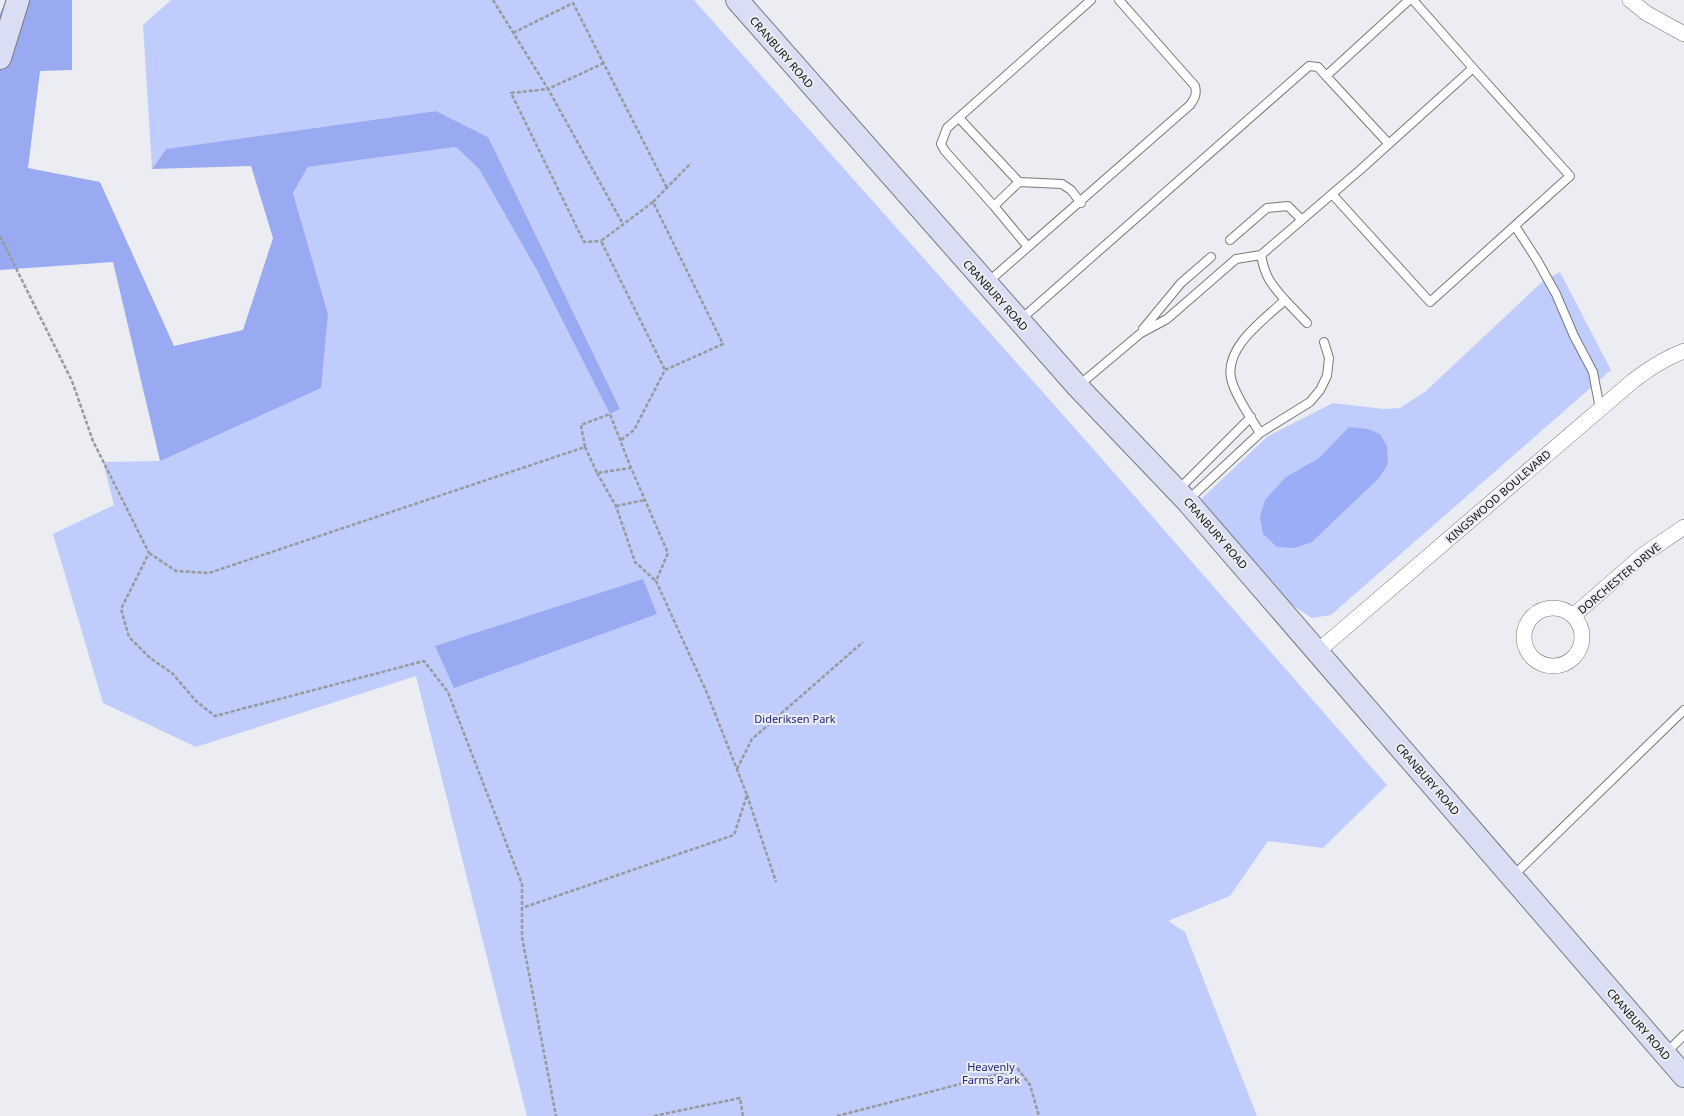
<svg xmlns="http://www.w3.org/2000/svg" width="1684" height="1116" font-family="'Noto Sans',sans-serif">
  <rect width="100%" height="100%" fill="#ecedf2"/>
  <path fill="#c0ccfc" d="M 171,0 L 694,0 L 1096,452 L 1387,785 L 1323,848 L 1268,841 L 1230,896 L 1168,921 L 1185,932 L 1257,1116 L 527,1116 L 416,676 L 196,747 L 103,703 L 53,534 L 114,505 L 103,462 L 160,461 L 328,314 L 293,193 L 308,167 L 456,147 L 479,169 L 539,274 L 488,137 L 436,111 L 166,149 L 152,169 L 143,25 Z
    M 1560,272 L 1611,370 L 1331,615 L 1312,618 L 1284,600 L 1199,501 L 1268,436 L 1333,403 L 1384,409 L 1400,408 L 1426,391 L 1543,281 Z"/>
  <path fill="#99aaf3" d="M 6,0 L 72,0 L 72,70 L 40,71 L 28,168 L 100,182 L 174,346 L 243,330 L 273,238 L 251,166 L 152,169 L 166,149 L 436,111 L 488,137 L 620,409 L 610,414 L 539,274 L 479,169 L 456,147 L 308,167 L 293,193 L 328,314 L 321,388 L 160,461 L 113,262 L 0,270 L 0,14 Z
    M 643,579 L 657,614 L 454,688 L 435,646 Z"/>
  <path fill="#9badf6" d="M 1349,427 L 1368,429 L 1380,434 L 1387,446 L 1388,464 L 1380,477 L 1312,542 L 1295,548 L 1277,547 L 1263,534 L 1260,517 L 1265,500 L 1286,477 L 1319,458 Z"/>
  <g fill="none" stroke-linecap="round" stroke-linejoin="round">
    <g stroke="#78797d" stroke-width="10">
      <path id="lane" d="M 1413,0 L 1473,68
        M 959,118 L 1019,182 L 994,206
        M 1389,144 L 1326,76 L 1409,0
        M 1019,182 L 1062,184 L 1071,190 L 1081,203
        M 1515,226 L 1537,260 L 1556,294 L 1574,336 L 1593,372 L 1600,409
        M 1230,240 L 1267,208 L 1288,206 L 1302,220
        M 1028,247 L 994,206 L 945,151 L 941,144 L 947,128 L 1091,0
        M 988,282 L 1190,105 C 1195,98 1197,94 1195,86 L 1119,0
        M 1285,300 C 1271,284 1265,277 1261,255 L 1360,170 L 1473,68 L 1570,176 L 1430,302 L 1332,194
        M 1019,321 L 1309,66 L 1318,67 L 1326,76
        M 1143,329 L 1181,283 L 1211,257
        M 1078,386 L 1141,333 L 1167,319 L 1236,259 L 1261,255
        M 1260,433 C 1251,418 1234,394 1231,378 C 1225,346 1265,319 1285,300 L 1307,323
        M 1178,490 L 1251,417
        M 1188,500 L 1260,433 L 1310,402 L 1320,390 L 1327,376 L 1329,358 L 1324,342
        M 1513,876 L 1684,710
        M 1666,1053 L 1684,1035"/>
    </g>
    <g stroke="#78797d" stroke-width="16">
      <path id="street" d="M 1630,0 L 1646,13 L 1684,34
        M1524 637a29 29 0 1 1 58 0a29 29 0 1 1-58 0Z
        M 1573,616 L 1643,555 L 1684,527
        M 1318,651 L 1634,380 C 1650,368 1665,358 1684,351"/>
    </g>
    <g stroke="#78797d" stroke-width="24">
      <path id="secondary" d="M 737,0 L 1078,387 L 1187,501 L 1684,1076
        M 0,58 L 18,0"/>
    </g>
    <path stroke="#98999d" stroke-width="2.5" stroke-dasharray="4 2" stroke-linecap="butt" d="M 493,0 L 548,89 L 511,93 L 584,242 L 601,241
      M 513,33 L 573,3 L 667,188
      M 604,63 L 548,89 L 623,224
      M 653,202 L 691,163
      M 0,236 L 72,381 L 93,441 L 149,553 L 121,609 L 129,637 L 150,658 L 172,673 L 196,701 L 215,716 L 424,661 L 448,692 L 522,884 L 522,937 L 556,1116
      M 621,440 L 634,430 L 665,370 L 723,344 L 653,202 L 601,241 L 665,370
      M 585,447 L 581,425 L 610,414 L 631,468
      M 597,473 L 616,506 L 635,562 L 656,581
      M 616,506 L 645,500
      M 149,553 L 176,571 L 209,573 L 585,447 L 597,473 L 631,468 L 668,553 L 656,581 L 707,693 L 747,795 L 734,835 L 522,908
      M 737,769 L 752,739 L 863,642
      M 747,795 L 776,882
      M 654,1116 L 740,1098 L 743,1116
      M 837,1116 L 1018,1069 L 1030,1085 L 1039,1116"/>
    <use href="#lane" stroke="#fff" stroke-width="8"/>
    <use href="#street" stroke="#fff" stroke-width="15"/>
    <use href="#secondary" stroke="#dadef4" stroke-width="22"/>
  </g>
  <g text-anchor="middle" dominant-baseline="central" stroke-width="4" stroke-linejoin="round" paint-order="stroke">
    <g font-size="11" fill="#0f1011" stroke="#ecedf2">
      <text transform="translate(782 52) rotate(49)">CRANBURY ROAD</text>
      <text transform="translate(996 295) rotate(48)">CRANBURY ROAD</text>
      <text transform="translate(1498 496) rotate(-41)">KINGSWOOD BOULEVARD</text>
      <text transform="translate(1216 533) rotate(49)">CRANBURY ROAD</text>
      <text transform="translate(1619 578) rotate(-40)">DORCHESTER DRIVE</text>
      <text transform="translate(1428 779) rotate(49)">CRANBURY ROAD</text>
      <text transform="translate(1639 1024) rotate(49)">CRANBURY ROAD</text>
    </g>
    <g font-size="11" fill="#222679" stroke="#ecedf2">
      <text x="795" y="718">Dideriksen Park</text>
      <text x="991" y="1066">Heavenly<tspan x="991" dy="13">Farms Park</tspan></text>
    </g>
  </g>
</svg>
